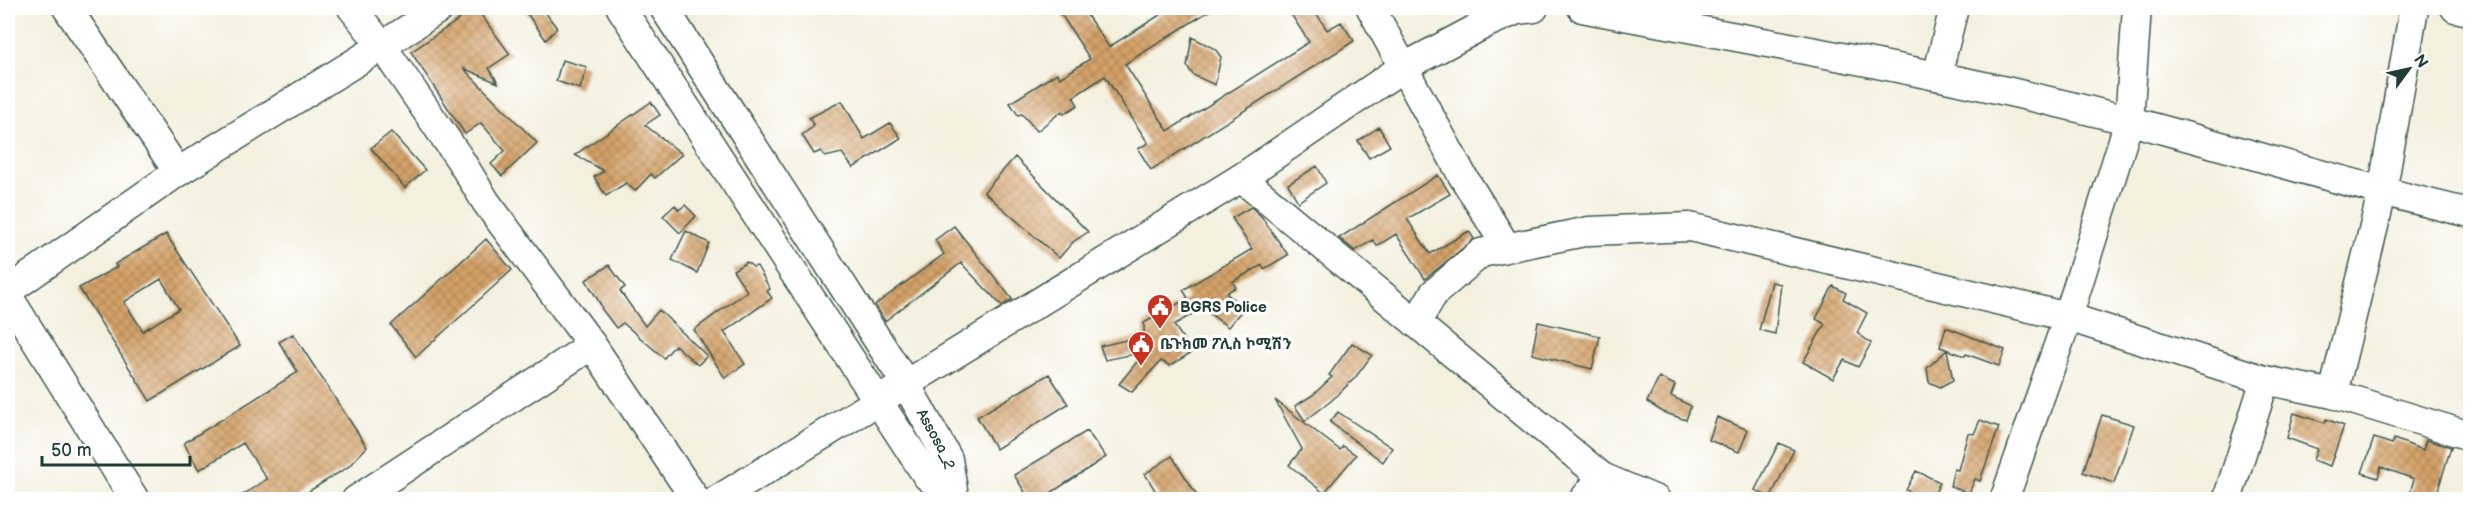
<svg xmlns="http://www.w3.org/2000/svg" width="2478" height="507" font-family="'Balsamiq Sans','Noto Sans Ethiopic',sans-serif">
  <defs>
    <pattern id="building-cross-hatch" width="8" height="8" patternUnits="userSpaceOnUse" patternTransform="scale(1.5)"><rect width="8" height="8" fill="#d5a268"/><path d="M0 0l8 8M0 8l8-8" fill="none" stroke="#ac8556"/></pattern>
  </defs>
  <rect width="100%" height="100%" fill="#fff"/>
  <filter id="ink" filterUnits="userSpaceOnUse"><feTurbulence type="fractalNoise" baseFrequency=".0167" numOctaves="2"/><feDisplacementMap in="SourceGraphic" scale="12" xChannelSelector="R" yChannelSelector="G"/><feConvolveMatrix kernelMatrix="1 2 1 2 8 2 1 2 1" color-interpolation-filters="sRGB"/></filter>
  <filter id="wash" filterUnits="userSpaceOnUse"><feTurbulence type="fractalNoise" baseFrequency=".008" numOctaves="4" result="noise"/><feDisplacementMap in="SourceGraphic" scale="24" xChannelSelector="R" yChannelSelector="G"/><feGaussianBlur stdDeviation="1.35" result="paint"/><feColorMatrix in="noise" values="0 0 0 0 0 0 0 0 0 0 0 0 0 0 0 0 0 1.4 0 .05"/><feComposite in="paint" operator="in"/></filter>
  <g filter="url(#wash)">
    <rect width="100%" height="100%" fill="#f3f0de"/>
    <g id="blocks">
      <path fill="url(#building-cross-hatch)" fill-rule="evenodd" d="M 476,8 L 510,54 L 489,68 L 498,83 L 463,68 L 537,143 L 502,176 L 491,164 L 505,151 L 481,123 L 465,134 L 411,52 Z
        M 523,8 L 542,8 L 557,28 L 546,40 Z
        M 1057,8 L 1082,8 L 1109,47 L 1171,8 L 1214,8 L 1125,64 L 1168,131 L 1309,42 L 1287,8 L 1313,8 L 1327,30 L 1341,22 L 1354,41 L 1151,170 L 1138,149 L 1148,143 L 1105,76 L 1073,97 L 1078,105 L 1064,114 L 1062,111 L 1037,131 L 1022,114 L 1018,115 L 1010,103 L 1057,73 L 1060,78 L 1090,59 Z
        M 1192,37 L 1215,49 L 1221,57 L 1215,85 L 1193,75 L 1187,66 Z
        M 562,60 L 587,67 L 580,89 L 556,81 Z
        M 842,101 L 864,139 L 890,123 L 901,138 L 853,168 L 842,153 L 825,157 L 821,151 L 814,154 L 802,135 L 814,126 L 809,118 Z
        M 651,102 L 660,115 L 645,125 L 682,154 L 655,178 L 651,174 L 635,191 L 626,183 L 606,196 L 594,177 L 604,171 L 575,155 Z
        M 1379,127 L 1390,146 L 1369,158 L 1358,141 Z
        M 391,132 L 425,170 L 405,188 L 371,148 Z
        M 1015,157 L 1088,232 L 1073,242 L 1059,258 L 984,192 Z
        M 1317,166 L 1326,183 L 1298,202 L 1288,184 Z
        M 1438,175 L 1450,194 L 1407,219 L 1430,254 L 1469,231 L 1474,239 L 1425,279 L 1396,234 L 1377,246 L 1373,240 L 1355,251 L 1339,238 Z
        M 675,205 L 679,210 L 685,205 L 696,216 L 680,233 L 663,216 Z
        M 1251,207 L 1261,216 L 1288,255 L 1264,269 L 1262,265 L 1232,282 L 1236,287 L 1226,293 L 1244,308 L 1228,327 L 1202,308 L 1174,325 L 1192,352 L 1170,366 L 1161,361 L 1132,392 L 1119,384 L 1145,352 L 1105,360 L 1100,346 L 1144,336 L 1144,323 L 1188,298 L 1183,290 L 1252,249 L 1232,218 Z
        M 954,226 L 1012,299 L 1002,306 L 961,263 L 885,321 L 875,305 L 944,254 L 935,240 Z
        M 686,231 L 709,243 L 697,273 L 672,260 Z
        M 166,234 L 240,346 L 150,401 L 79,288 L 117,267 L 115,264 ZM 161,279 L 179,309 L 143,331 L 124,302 Z
        M 486,239 L 512,270 L 416,357 L 391,325 Z
        M 747,262 L 753,267 L 757,266 L 770,289 L 767,291 L 772,298 L 724,332 L 745,364 L 725,378 L 694,330 L 747,291 L 733,270 Z
        M 609,265 L 625,287 L 620,291 L 645,326 L 659,310 L 707,356 L 698,365 L 675,345 L 664,358 L 623,323 L 616,328 L 601,308 L 602,307 L 586,280 Z
        M 1772,282 L 1781,284 L 1775,334 L 1759,330 Z
        M 1833,286 L 1846,293 L 1843,299 L 1867,313 L 1857,333 L 1871,343 L 1858,367 L 1844,360 L 1833,379 L 1803,362 L 1825,324 L 1816,319 Z
        M 1538,322 L 1600,336 L 1592,369 L 1532,354 Z
        M 1946,327 L 2005,350 L 1999,366 L 1966,354 L 1965,356 L 1940,347 Z
        M 293,334 L 367,447 L 348,467 L 295,500 L 235,500 L 267,479 L 243,443 L 199,470 L 184,443 L 298,372 L 279,342 Z
        M 1352,343 L 1372,355 L 1355,378 L 1331,401 L 1305,421 L 1295,406 L 1313,395 L 1332,377 L 1329,375 Z
        M 1947,350 L 1953,380 L 1940,387 L 1929,382 L 1927,368 Z
        M 1049,374 L 1068,404 L 996,449 L 977,417 Z
        M 1659,377 L 1675,385 L 1671,396 L 1691,406 L 1686,420 L 1663,412 L 1647,402 Z
        M 1275,400 L 1340,450 L 1343,446 L 1356,455 L 1324,493 L 1289,465 L 1302,449 Z
        M 1338,412 L 1392,448 L 1383,462 L 1330,422 Z
        M 2294,413 L 2325,423 L 2326,419 L 2344,426 L 2330,466 L 2313,460 L 2317,449 L 2287,438 Z
        M 2102,415 L 2134,425 L 2114,483 L 2083,472 Z
        M 1717,417 L 1748,430 L 1739,452 L 1709,440 Z
        M 1980,420 L 1999,427 L 1980,481 L 1975,479 L 1969,493 L 1950,486 L 1954,469 L 1958,470 L 1968,433 L 1974,434 Z
        M 1087,431 L 1106,457 L 1040,500 L 1030,500 L 1014,475 Z
        M 2374,438 L 2392,444 L 2394,439 L 2423,450 L 2426,440 L 2451,447 L 2435,500 L 2408,500 L 2414,479 L 2381,467 L 2378,478 L 2362,473 Z
        M 1779,443 L 1794,450 L 1770,498 L 1755,490 Z
        M 1172,456 L 1200,500 L 1161,500 L 1145,474 Z
        M 1916,471 L 1940,482 L 1932,500 L 1917,500 L 1918,495 L 1906,490 Z"/>
    </g>
  </g>
  <g filter="url(#ink)">
    <use href="#blocks" fill-opacity="0" stroke="#3f584e" stroke-width="1.5"/>
    <g fill="none" stroke-linecap="round" stroke-linejoin="round">
      <g stroke="#3f584e" stroke-width="31">
        <g id="minor">
          <path d="M 67,8 L 178,172"/>
          <path d="M 352,8 L 382,46 L 459,158 L 486,202 L 592,345 L 696,500"/>
          <path d="M 621,8 L 927,476 L 956,500"/>
          <path id="s1" d="M 664,8 L 906,384 L 948,459 L 954,496"/>
          <path d="M 1371,8 L 1462,175 L 1506,246"/>
          <path d="M 1582,8 C 1765,43 1950,74 2130,121 C 2244,151 2356,187 2470,213"/>
          <path d="M 2455,8 L 2470,11"/>
          <path d="M 1937,76 L 1954,8"/>
          <path d="M 1241,178 L 1602,477 L 1656,500"/>
          <path d="M 8,291 L 178,172 L 382,46 L 440,8"/>
          <path d="M 8,296 L 135,500"/>
          <path d="M 1416,323 L 1434,293 L 1481,253 L 1589,231 L 1690,227 L 2068,317 L 2265,380 L 2333,394 L 2470,436"/>
          <path d="M 2333,394 L 2382,193 L 2414,8"/>
          <path d="M 356,500 L 592,345"/>
          <path d="M 717,500 L 1241,178 L 1402,68 L 1487,23 L 1517,10 L 1534,8"/>
          <path d="M 1583,500 L 1602,477"/>
          <path d="M 2004,500 L 2068,317 L 2129,121 L 2137,8"/>
          <path d="M 2227,500 L 2265,380"/>
        </g>
      </g>
      <use href="#minor" stroke="#fff" stroke-width="28"/>
    </g>
  </g>
  <defs>
    <g id="civic-pin" transform="scale(1.35)"><path d="M0 17L-7.5 6A9.5 9.5 0 1 1 7.5 6Z" fill="#c8321e" stroke="#fff"/><path d="M-.6-6.5H3V-4.5H.6V-3L4-1V1h2V6H-6V1h2V-1L-.6-3ZM-1.2 2.5V6h2.4V2.5Z" fill="#fff"/></g>
  </defs>
  <g fill-rule="evenodd">
    <use href="#civic-pin" x="1160" y="307"/>
    <use href="#civic-pin" x="1141" y="344"/>
  </g>
  <g text-anchor="middle" dominant-baseline="central" stroke-width="6" stroke-linejoin="round" paint-order="stroke">
    <g font-size="15" font-weight="bold" fill="#1f3d34" stroke="#fff" text-anchor="start">
      <text x="1180" y="307">BGRS Police</text>
      <text x="1160" y="344">ቤጉክመ ፖሊስ ኮሚሽን</text>
    </g>
    <g font-size="15" fill="#1f3d34" stroke="#fff">
      <text stroke="none"><textPath href="#s1" startOffset="510">Assosa_2</textPath></text>
    </g>
  </g>
  <rect width="2478" height="507" fill="none" stroke="#fff" stroke-width="30"/>
  <g transform="translate(2409 69) rotate(57)" stroke="#ffffff" stroke-width="4.5" paint-order="stroke">
  <path d="M0-4.5L10 22L0 15L-10 22Z" fill="#1f3d34"/>
  <text y="-9" font-size="16" font-weight="bold" text-anchor="middle" fill="#1f3d34">N</text>
  </g>
  <path d="M42 456v9h148v-9" fill="none" stroke="#1f3d34" stroke-width="3"/>
  <text x="51" y="456" font-size="18" fill="#1f3d34" stroke="#ffffff" stroke-width="4.5" paint-order="stroke">50 m</text>
</svg>
